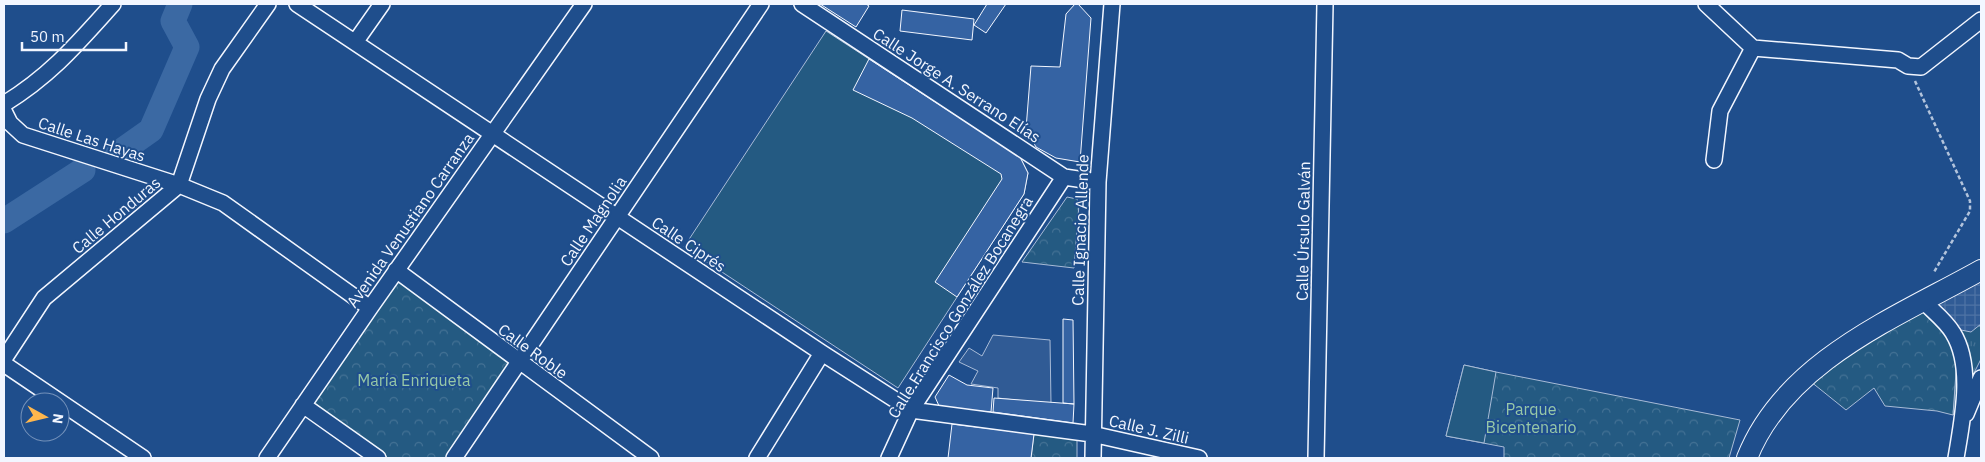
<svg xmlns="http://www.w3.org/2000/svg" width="1985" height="462" font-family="'IBM Plex Sans',sans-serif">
  <defs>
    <pattern id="grass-tufts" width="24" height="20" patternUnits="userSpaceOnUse" patternTransform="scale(1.25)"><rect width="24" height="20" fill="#245a82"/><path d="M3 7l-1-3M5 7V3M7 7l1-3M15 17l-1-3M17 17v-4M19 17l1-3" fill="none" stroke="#447295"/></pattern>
    <pattern id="forest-crowns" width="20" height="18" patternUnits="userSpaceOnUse" patternTransform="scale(1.25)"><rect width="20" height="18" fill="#245a82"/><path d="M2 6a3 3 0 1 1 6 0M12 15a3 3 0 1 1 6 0" fill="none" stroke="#447295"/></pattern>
    <pattern id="plaza-grid" width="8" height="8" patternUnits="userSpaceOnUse" patternTransform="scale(1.25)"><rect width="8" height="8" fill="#305b95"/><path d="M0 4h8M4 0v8" fill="none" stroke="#4e73a5"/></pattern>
  </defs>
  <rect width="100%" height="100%" fill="#1f4e8c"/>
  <path fill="url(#grass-tufts)" stroke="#a8bbd7" d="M 1953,321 L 1980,326 L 1981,324 L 1981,359 L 1953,415 L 1958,344 Z"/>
  <path fill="url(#forest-crowns)" stroke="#a8bbd7" d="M 1067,197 L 1077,199 L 1079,204 L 1074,268 L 1022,262 Z
    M 396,270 L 519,363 L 454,458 L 378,458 L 303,405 Z
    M 1924,302 L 1958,343 L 1953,415 L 1937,411 L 1885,406 L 1874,388 L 1846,410 L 1805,377 Z
    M 1464,365 L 1496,372 L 1740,420 L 1729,458 L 1504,458 L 1504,447 L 1446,436 Z
    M 1034,434 L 1077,439 L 1077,458 L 1031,458 Z"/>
  <path fill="#245a82" stroke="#a8bbd7" d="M 826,31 L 1020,157 L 1028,173 L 1024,194 L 898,388 L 684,247 Z
    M 1464,365 L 1496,372 L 1484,443 L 1446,436 Z"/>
  <path fill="#305b95" stroke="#a8bbd7" d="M 993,335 L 1050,340 L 1051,404 L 998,398 L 998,388 L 971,384 L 978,371 L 959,362 L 969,348 L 982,356 Z"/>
  <path fill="url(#plaza-grid)" stroke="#a8bbd7" d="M 1981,276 L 1981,324 L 1971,332 L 1961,330 L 1924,302 Z"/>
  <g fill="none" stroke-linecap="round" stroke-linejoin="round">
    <path stroke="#3b69a3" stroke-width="25" d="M 117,154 L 151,130 L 187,47 L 173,21 L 180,4
      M 4,221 L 83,170"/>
  </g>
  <path fill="#3563a3" stroke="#f2f6ff" d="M 820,4 L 866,4 L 869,6 L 856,27 Z
    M 987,4 L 1006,4 L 986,33 L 974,25 Z
    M 1075,4 L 1078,4 L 1091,18 L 1080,162 L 1056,158 L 1036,147 L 1026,129 L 1031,66 L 1060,67 L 1066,14 Z
    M 902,10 L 974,19 L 972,40 L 900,31 Z
    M 869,59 L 1020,157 L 1028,173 L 1024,194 L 957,297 L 935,282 L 1002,179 L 1001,174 L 912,118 L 853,90 Z
    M 1063,319 L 1073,320 L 1074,404 L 1063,403 Z
    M 949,375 L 967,385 L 993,388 L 991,412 L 940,408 L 935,397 Z
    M 994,398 L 1074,404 L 1073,423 L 993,412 Z
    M 952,424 L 1034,434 L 1031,458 L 948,458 Z"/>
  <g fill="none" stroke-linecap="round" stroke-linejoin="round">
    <g stroke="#f2f6ff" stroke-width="18">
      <path id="minor" d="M 297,4 L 822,353 L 911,410 L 1092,434 L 1199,458
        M 802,4 L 1064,177 L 1098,182
        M 1706,4 L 1753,48 L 1898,60 L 1908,66 L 1921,67 L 1981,20
        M 356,41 L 382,4
        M 4,104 C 51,75 77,44 113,4
        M 4,111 L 10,123 L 23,135 L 179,185 L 223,203 L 370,308
        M 1714,160 L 1720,111 L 1753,48
        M 396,270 L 651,458
        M 1924,302 C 1934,312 1946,321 1953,333 C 1974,367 1962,421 1956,458
        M 4,359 L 44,298 L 179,185 L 208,99 L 222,69 L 268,4
        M 4,364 L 143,458
        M 303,405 L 378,458
        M 1966,414 L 1981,378
        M 267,458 L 370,308 L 584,4
        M 454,458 L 761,4
        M 757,458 L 822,353
        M 889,458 L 911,410 L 1064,177
        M 1093,458 L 1098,182 L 1112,4
        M 1316,458 L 1325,4"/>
    </g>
    <g stroke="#f2f6ff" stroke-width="22">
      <path id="major" d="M 1747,458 C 1785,361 1897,317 1981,270"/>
    </g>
    <path stroke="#b3c4dc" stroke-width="2.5" stroke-dasharray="4 2.5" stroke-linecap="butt" d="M 1915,81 L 1970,201 L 1970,211 L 1934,272"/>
    <use href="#minor" stroke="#1f4e8c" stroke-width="15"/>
    <use href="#major" stroke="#1f4e8c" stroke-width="20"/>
  </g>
  <g text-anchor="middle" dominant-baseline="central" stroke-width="4" stroke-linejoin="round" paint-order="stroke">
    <g font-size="16" fill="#f2f6ff" stroke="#1f4e8c">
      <text transform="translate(957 85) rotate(33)">Calle Jorge A. Serrano Elías</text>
      <text transform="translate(92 139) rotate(18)">Calle Las Hayas</text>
      <text transform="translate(116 215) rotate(-40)">Calle Honduras</text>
      <text transform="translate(410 220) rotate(-55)">Avenida Venustiano Carranza</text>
      <text transform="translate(593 221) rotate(-56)">Calle Magnolia</text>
      <text transform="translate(1080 230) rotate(-88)">Calle Ignacio Allende</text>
      <text transform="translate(1303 231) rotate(-89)">Calle Úrsulo Galván</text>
      <text transform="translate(689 244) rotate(34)">Calle Ciprés</text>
      <text transform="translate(960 307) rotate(-58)">Calle Francisco González Bocanegra</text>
      <text transform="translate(533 351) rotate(36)">Calle Roble</text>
      <text transform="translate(1149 429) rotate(13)">Calle J. Zilli</text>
    </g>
    <g font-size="16" fill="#97c8a6" stroke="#1f4e8c">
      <text x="414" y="380">María Enriqueta</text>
      <text x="1531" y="409">Parque<tspan x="1531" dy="18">Bicentenario</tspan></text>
    </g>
  </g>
  <rect width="1985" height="462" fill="none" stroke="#f2f6ff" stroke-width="10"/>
  <g transform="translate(45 417) rotate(98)"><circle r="24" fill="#1f4e8c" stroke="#7391ba"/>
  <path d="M0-4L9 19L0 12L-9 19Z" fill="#ffb74d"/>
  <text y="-8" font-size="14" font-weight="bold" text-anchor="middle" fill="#f2f6ff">N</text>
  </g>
  <path d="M22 42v8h104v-8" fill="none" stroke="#f2f6ff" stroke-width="2.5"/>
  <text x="30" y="42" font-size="15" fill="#f2f6ff" stroke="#1f4e8c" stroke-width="4" paint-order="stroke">50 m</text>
</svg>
